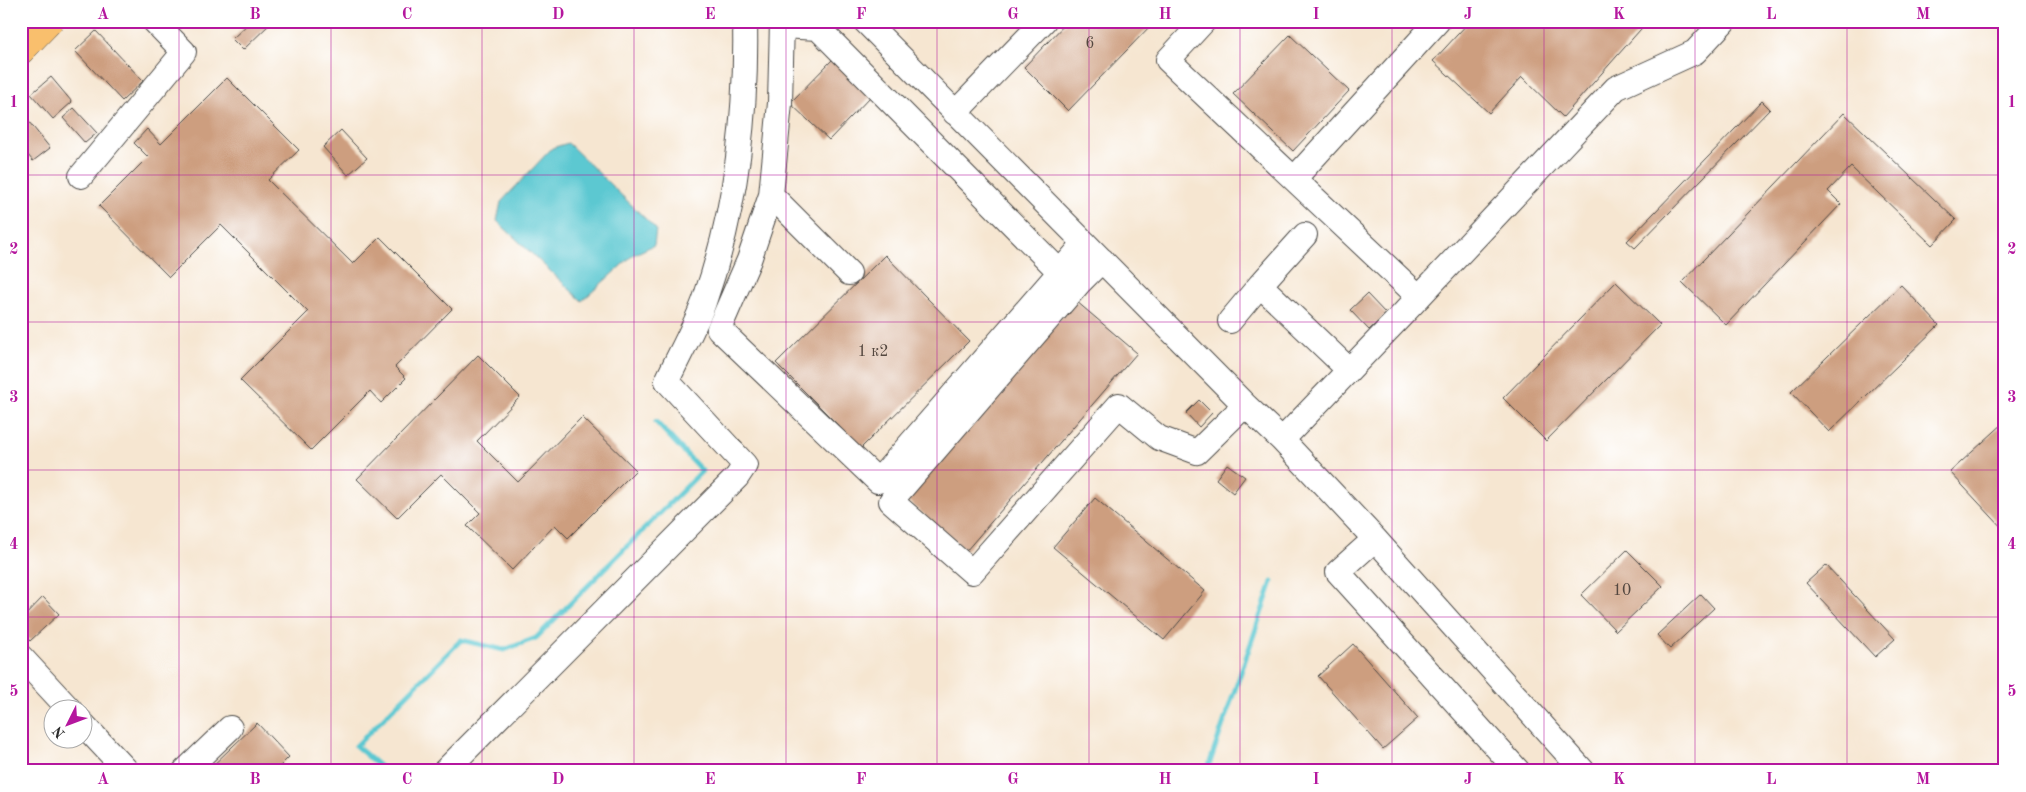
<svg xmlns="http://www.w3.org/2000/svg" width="2026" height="792" font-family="'Old Standard TT',serif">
  <rect width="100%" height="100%" fill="#fff"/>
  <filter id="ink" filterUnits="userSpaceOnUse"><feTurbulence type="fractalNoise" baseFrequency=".02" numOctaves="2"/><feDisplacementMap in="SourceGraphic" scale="10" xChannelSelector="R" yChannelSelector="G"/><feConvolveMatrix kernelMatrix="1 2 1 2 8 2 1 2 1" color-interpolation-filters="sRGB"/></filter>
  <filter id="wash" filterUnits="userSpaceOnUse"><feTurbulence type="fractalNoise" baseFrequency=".0096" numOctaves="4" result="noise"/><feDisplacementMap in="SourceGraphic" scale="20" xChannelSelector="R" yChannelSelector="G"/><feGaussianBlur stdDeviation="1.12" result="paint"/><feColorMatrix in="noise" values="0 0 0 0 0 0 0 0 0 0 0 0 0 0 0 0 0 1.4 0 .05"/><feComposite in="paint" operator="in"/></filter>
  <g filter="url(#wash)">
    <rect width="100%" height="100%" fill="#f6e6d1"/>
    <path fill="#5bc8d1" stroke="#437a7e" d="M 568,143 L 656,229 L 654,245 L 633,255 L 582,301 L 497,221 L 501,202 L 552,148 Z"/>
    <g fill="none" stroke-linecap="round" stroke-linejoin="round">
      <path stroke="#5bc8d1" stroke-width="5" d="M 385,771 L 356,746 L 461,640 L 504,650 L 536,638 L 702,471 L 656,422
        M 1207,771 L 1272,582"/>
    </g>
    <g id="blocks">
      <path fill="#cd9e7f" d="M 251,21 L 273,21 L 243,50 L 232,39 Z
        M 1068,21 L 1155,21 L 1068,111 L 1024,67 Z
        M 1470,21 L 1648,21 L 1563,117 L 1522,77 L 1489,113 L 1433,61 Z
        M 96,31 L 143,81 L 122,101 L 75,51 Z
        M 1290,35 L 1349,91 L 1293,151 L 1233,94 Z
        M 834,58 L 872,95 L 829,140 L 790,103 Z
        M 51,77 L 72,102 L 53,119 L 31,94 Z
        M 227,78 L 299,150 L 268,180 L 353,264 L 380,237 L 452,309 L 395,367 L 406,378 L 381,403 L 370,391 L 311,450 L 240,380 L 308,312 L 221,225 L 169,277 L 99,206 L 148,157 L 134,143 L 147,129 L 161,144 Z
        M 1762,101 L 1770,109 L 1635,248 L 1627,241 Z
        M 74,108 L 97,133 L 85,143 L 63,118 Z
        M 1844,113 L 1956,220 L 1932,245 L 1851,167 L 1828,191 L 1841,204 L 1726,325 L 1682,282 Z
        M 25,117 L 50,148 L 33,161 L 21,147 L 21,121 Z
        M 341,130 L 367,158 L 348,175 L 323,147 Z
        M 885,255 L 969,341 L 861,448 L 776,363 Z
        M 1616,282 L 1660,325 L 1546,441 L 1503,398 Z
        M 1901,285 L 1939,325 L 1829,432 L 1791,392 Z
        M 1367,294 L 1386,314 L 1369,330 L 1350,310 Z
        M 1076,301 L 1137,353 L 966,551 L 905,498 Z
        M 478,355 L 520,397 L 477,441 L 518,482 L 582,417 L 636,470 L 568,538 L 555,525 L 512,570 L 467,526 L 480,513 L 441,474 L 397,518 L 357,479 Z
        M 1199,400 L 1212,413 L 1199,427 L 1186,413 Z
        M 2005,422 L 2005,531 L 1950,472 Z
        M 1227,464 L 1245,477 L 1233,493 L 1216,479 Z
        M 1095,498 L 1205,591 L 1164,640 L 1053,547 Z
        M 1627,550 L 1663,586 L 1616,631 L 1581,595 Z
        M 1826,565 L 1895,639 L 1875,657 L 1806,583 Z
        M 1701,594 L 1714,608 L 1670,649 L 1657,635 Z
        M 43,597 L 59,614 L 30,641 L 21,631 L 21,620 Z
        M 1353,644 L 1418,718 L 1383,749 L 1318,676 Z
        M 257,723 L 289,757 L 275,771 L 207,771 Z"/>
    </g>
  </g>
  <g filter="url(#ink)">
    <use href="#blocks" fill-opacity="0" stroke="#494744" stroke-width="1"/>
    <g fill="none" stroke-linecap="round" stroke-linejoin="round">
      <g stroke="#494744" stroke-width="26">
        <path id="minor" d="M 782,21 L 780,103 L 771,195 L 749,260 L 719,329 L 878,481 L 1085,243
          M 865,21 L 1245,405 L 1282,440 L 1375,539 L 1583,771
          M 1204,21 L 1168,60 L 1419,297
          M 782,26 L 818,28 L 1060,272
          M 955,113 L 1044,21
          M 81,176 L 184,52 L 154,21
          M 1294,179 L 1438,21
          M 771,195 L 849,273
          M 1102,260 L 1080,282 L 891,501 L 972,572 L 1119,405 L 1159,438 L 1197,452 L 1245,405
          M 1260,285 L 1305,235
          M 1230,321 L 1260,285 L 1349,370
          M 1282,440 L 1400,317 L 1616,88 L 1695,52 L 1724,21
          M 1375,539 L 1338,572 L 1518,771
          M 21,657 L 70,710
          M 82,723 L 127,771
          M 185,771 L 230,728
          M 445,771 L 737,477 L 745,465 L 667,381 C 679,355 694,329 704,302 C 736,212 747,117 745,21"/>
      </g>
      <g stroke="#494744" stroke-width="29">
        <path id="major" d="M 21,50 L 49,21"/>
      </g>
      <use href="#minor" stroke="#fff" stroke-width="24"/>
      <use href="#major" stroke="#f9bf6d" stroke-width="28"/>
    </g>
  </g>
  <path fill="none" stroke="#b5179e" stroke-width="1" stroke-opacity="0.55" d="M 179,21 L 179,771M 331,21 L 331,771M 482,21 L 482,771M 634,21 L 634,771M 786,21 L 786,771M 937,21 L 937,771M 1089,21 L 1089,771M 1240,21 L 1240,771M 1392,21 L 1392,771M 1544,21 L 1544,771M 1695,21 L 1695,771M 1847,21 L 1847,771M 21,175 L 2005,175M 21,322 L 2005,322M 21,470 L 2005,470M 21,617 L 2005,617"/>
  <g text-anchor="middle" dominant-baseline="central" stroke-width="4" stroke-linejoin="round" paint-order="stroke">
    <g font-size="16" fill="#544840">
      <text x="1090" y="44">6</text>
      <text x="873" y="352">1 к2</text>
      <text x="1622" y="591">10</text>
    </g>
  </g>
  <rect width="2026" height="792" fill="none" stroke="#fff" stroke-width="55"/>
  <g transform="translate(68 724) rotate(228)"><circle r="24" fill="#ffffff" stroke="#aaaaaa"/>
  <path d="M0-4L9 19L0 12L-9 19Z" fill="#b5179e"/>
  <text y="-8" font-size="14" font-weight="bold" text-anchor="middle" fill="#2b2b2b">N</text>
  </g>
  <rect x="28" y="28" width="1970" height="736" fill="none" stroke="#b5179e" stroke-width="2"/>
  <g font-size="16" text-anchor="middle" font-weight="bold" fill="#b5179e">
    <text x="103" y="19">A</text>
    <text x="255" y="19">B</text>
    <text x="407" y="19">C</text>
    <text x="558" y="19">D</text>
    <text x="710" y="19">E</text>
    <text x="861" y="19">F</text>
    <text x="1013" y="19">G</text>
    <text x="1165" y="19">H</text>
    <text x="1316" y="19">I</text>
    <text x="1468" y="19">J</text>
    <text x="1619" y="19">K</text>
    <text x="1771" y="19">L</text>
    <text x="1923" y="19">M</text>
    <text x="14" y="107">1</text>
    <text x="2012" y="107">1</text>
    <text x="14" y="254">2</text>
    <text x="2012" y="254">2</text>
    <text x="14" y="402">3</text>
    <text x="2012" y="402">3</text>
    <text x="14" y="549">4</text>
    <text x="2012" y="549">4</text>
    <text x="14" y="696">5</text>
    <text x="2012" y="696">5</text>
    <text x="103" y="784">A</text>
    <text x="255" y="784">B</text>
    <text x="407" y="784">C</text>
    <text x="558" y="784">D</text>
    <text x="710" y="784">E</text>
    <text x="861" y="784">F</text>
    <text x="1013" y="784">G</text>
    <text x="1165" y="784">H</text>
    <text x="1316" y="784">I</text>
    <text x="1468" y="784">J</text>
    <text x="1619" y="784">K</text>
    <text x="1771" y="784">L</text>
    <text x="1923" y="784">M</text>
  </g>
</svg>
